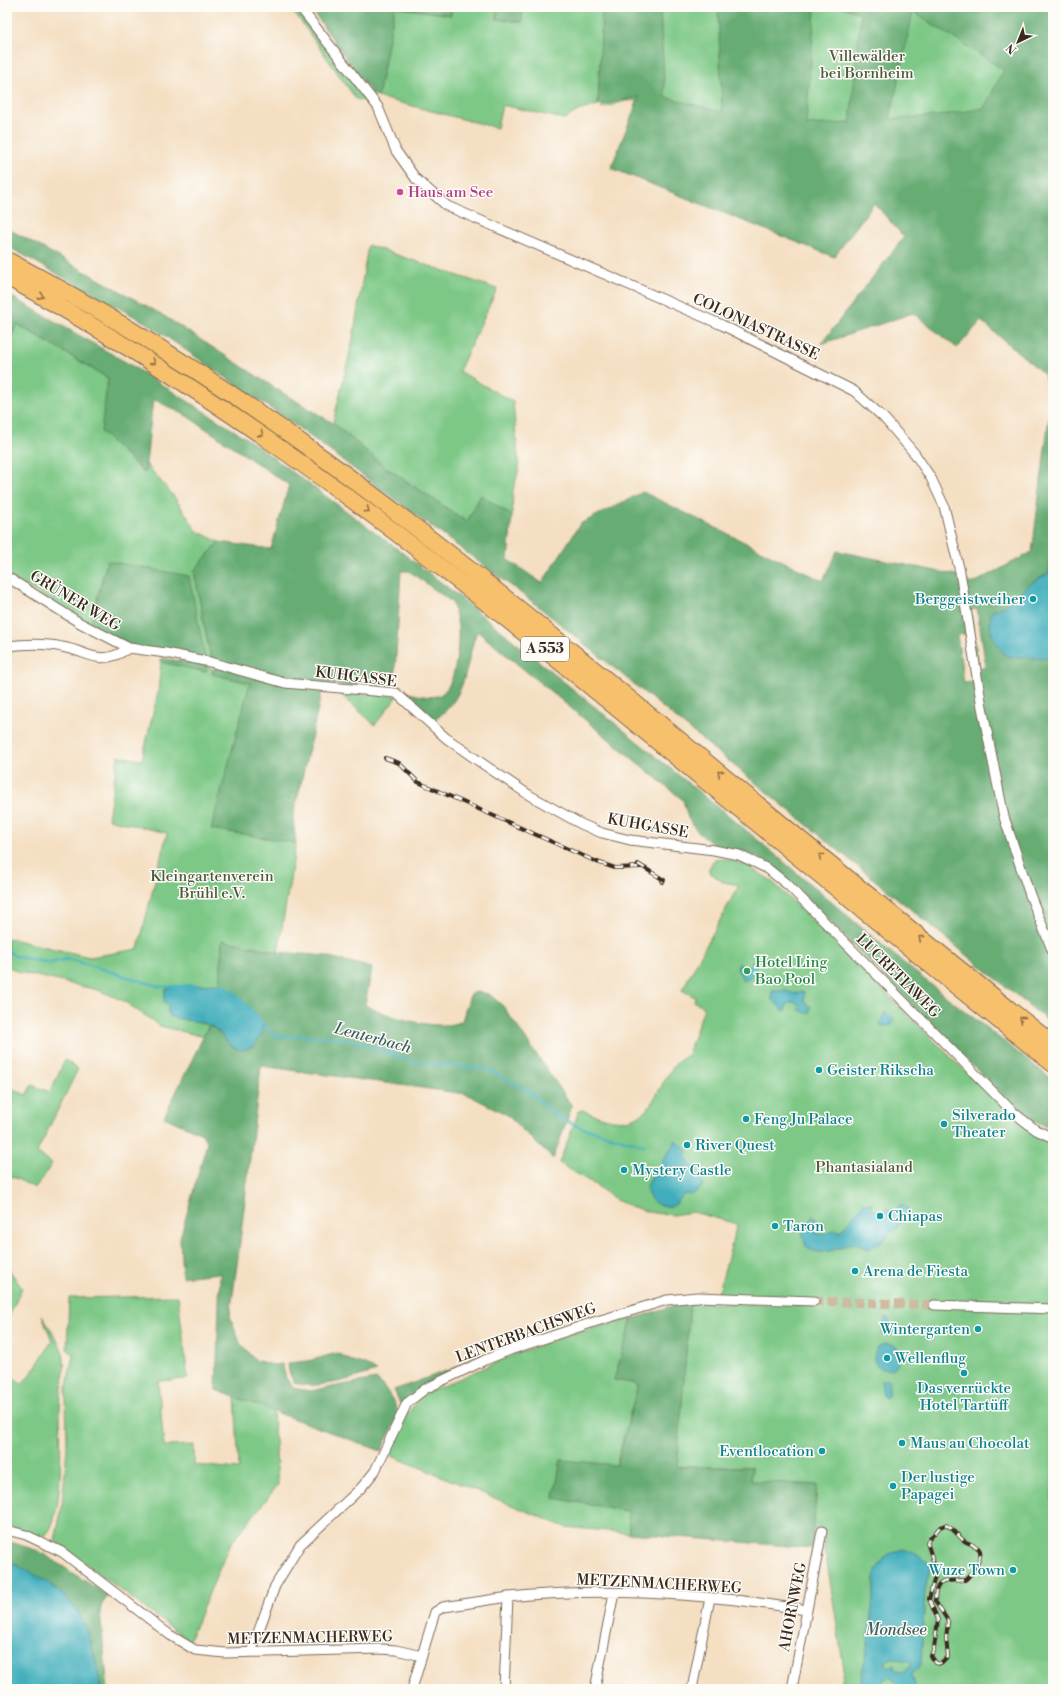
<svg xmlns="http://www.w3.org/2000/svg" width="1060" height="1696" font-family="'Libre Bodoni',serif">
  <rect width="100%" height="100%" fill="#fdfcf7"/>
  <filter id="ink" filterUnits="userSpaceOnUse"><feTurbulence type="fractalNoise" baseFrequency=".025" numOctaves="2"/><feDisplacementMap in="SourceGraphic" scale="8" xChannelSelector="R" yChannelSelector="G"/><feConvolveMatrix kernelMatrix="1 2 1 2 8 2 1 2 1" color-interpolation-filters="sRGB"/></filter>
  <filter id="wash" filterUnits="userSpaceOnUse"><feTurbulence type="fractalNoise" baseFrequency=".012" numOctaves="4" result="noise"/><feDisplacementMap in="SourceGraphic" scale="16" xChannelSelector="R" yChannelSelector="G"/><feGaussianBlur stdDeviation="0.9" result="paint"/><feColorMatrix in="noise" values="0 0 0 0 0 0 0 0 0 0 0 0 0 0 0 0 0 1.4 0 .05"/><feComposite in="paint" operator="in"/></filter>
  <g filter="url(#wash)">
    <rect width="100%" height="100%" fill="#f4dfc3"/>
    <path fill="#7dc886" stroke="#5c7952" d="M 285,7 L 295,7 L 368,102 L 356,99 L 297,16 Z
      M 395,7 L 451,15 L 451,7 L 497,7 L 497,19 L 522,22 L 522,7 L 1053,7 L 1053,117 L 806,125 L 806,121 L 730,118 L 658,99 L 625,101 L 602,108 L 600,59 L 598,105 L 578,111 L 564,119 L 502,105 L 497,128 L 378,97 Z
      M 368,245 L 497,289 L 459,371 L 513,402 L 519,469 L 513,490 L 512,516 L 481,495 L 467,522 L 384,466 L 333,423 L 353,339 Z
      M 17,324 L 108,378 L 102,432 L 144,473 L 146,464 L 175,498 L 197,531 L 219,542 L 194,571 L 211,659 L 90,625 L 7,575 L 7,344 Z
      M 161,662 L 205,672 L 207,667 L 213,669 L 212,674 L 250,683 L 212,828 L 296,843 L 278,952 L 222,940 L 220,984 L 173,986 L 169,1007 L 170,1016 L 209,1025 L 205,1037 L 160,1026 L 124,1001 L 98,990 L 19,972 L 7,966 L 7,938 L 90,957 L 138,949 L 167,833 L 108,819 L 118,756 L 142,760 L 158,692 Z
      M 338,692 L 397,696 L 375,725 Z
      M 720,858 L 744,864 L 772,881 L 978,1084 L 1034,1134 L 1053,1144 L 1053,1689 L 840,1689 L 844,1669 L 822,1531 L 813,1529 L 817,1485 L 751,1481 L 752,1467 L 676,1467 L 690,1303 L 813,1305 L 718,1295 L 737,1224 L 693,1212 L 672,1215 L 653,1213 L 632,1207 L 616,1200 L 597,1186 L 559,1163 L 579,1111 L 582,1110 C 602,1118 625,1128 644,1112 C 653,1104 660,1088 666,1078 C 672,1068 676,1061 687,1056 L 704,1008 L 701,1007 L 702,1005 L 694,1002 L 695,997 L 682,990 L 739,885 L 723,882 L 709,872 L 709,868 L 715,859 Z
      M 65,1060 L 78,1069 L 37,1152 L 52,1164 L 35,1188 L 7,1174 L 7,1086 L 26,1095 L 32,1085 L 50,1092 Z
      M 8,1268 L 22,1288 L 7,1321 L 7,1270 Z
      M 178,1296 L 188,1379 L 158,1381 L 164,1446 L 194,1445 L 194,1465 L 239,1469 L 235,1397 L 273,1410 L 278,1485 L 229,1546 L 189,1641 L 55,1541 L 62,1506 L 67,1447 L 66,1391 L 73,1354 L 67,1349 L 69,1298 Z
      M 42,1315 C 48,1326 63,1347 64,1358 C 66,1372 60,1395 60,1410 C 60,1433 66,1529 41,1538 L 7,1525 L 7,1371 L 21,1384 L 31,1374 L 52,1341 Z
      M 632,1319 L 614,1380 L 638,1384 L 616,1466 L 561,1460 L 554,1498 L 628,1511 L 629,1533 L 565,1527 L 387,1454 L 404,1418 L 422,1395 L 518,1353 L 574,1333 Z"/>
    <path fill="#66ac73" stroke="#506b48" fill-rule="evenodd" d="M 317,7 L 395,7 L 378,97 L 372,94 L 314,13 Z
      M 398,7 L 451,7 L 451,15 Z
      M 497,7 L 522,7 L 522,22 L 497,19 Z
      M 602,7 L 660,7 L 665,97 L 722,112 L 718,7 L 815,7 L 806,125 L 850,123 L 861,14 L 844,7 L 1053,7 L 1053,551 L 1048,574 L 1031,583 L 1005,606 L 992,611 L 991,636 L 1006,655 L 1038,658 L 1053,656 L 1053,1025 L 533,602 L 299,428 L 148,324 L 7,246 L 7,228 L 161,314 L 286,395 L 333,423 L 384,466 L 467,522 L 481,495 L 512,516 L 508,560 L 542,583 L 580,524 L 643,492 L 823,581 L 837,551 L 956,575 L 972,584 L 1032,552 L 1051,402 L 1044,374 L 981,321 L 957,348 L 913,313 L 821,344 L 904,237 L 874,203 L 834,257 L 611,168 L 639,97 L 598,105 ZM 913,12 L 1004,70 L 984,108 L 938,116 L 890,119 ZM 977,609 L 986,667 L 979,668 L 970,610 ZM 966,634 L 972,682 L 964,683 L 957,635 Z
      M 7,294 L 129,364 L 249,440 L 391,544 L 456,594 L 746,830 L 906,965 L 1053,1080 L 1053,1130 L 1028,1117 L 1005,1098 L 779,871 L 756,856 L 715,846 L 698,832 L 688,818 L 683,800 L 477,631 C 464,666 469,697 433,721 L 408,697 L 409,693 C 418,695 428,698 437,696 C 457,691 459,643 458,626 C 457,618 454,609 452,602 L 409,571 L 401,571 L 394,690 L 287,680 L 211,659 L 194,571 L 219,542 L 271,549 L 289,485 L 187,416 L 153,399 L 145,473 L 101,432 L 108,378 L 17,324 L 7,344 Z
      M 107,561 L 189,576 L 205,658 L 129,645 L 90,625 Z
      M 161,658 L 207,665 L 206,672 L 161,662 Z
      M 216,666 L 322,691 L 293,818 L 296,843 L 211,829 L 250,683 L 212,674 Z
      M 222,940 L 278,952 L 326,956 L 372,968 L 365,1005 C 387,1016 439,1033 462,1021 L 470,995 L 476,992 L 489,994 L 503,1006 L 572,1106 L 553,1159 L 506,1114 L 466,1094 L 261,1066 L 239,1250 L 230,1316 L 240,1343 L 255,1360 L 273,1365 L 282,1364 L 286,1378 L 293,1388 L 310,1391 L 376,1379 C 387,1389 393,1399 399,1414 L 381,1451 L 216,1390 L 220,1273 L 182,1277 L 180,1238 L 207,1143 L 202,1134 L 164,1117 L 209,1025 C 223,1032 228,1048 245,1050 L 233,993 L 220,984 Z
      M 690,1303 L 677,1467 L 752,1467 L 751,1481 L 817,1485 L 812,1548 L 629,1533 L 628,1511 L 554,1498 L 561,1460 L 617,1465 L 638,1384 L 614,1380 L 632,1319 L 672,1306 Z
      M 337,1353 C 343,1355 346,1359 352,1361 C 362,1364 367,1365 377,1371 C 354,1378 318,1390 294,1383 L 289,1372 L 288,1363 L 308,1361 Z
      M 465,1364 C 442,1375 420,1387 401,1406 L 394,1390 Z
      M 7,1541 L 39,1551 L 108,1596 L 102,1604 L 100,1612 L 108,1689 L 101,1689 L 89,1637 L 72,1604 L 7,1561 Z"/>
    <path fill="#3faebc" stroke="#3d6c6d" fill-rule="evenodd" d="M 1053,551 L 1053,656 L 1038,658 L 1006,656 C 994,641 986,630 992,611 L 1005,606 L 1031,583 L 1048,574 Z
      M 751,962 L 755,962 L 757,967 L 750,978 L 743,980 L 737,969 L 739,963 L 744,968 L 749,967 Z
      M 220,984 C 232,992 261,1012 263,1027 C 264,1034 258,1040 254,1045 C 249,1049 242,1051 237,1049 C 227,1045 223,1034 214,1028 C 204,1021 187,1021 176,1018 L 170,1016 L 167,1011 L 169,1007 L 164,1002 L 165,990 L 173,986 Z
      M 772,991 L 786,991 L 796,994 L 801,991 L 804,992 L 804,1002 L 811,1007 L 809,1014 L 799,1010 L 801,1005 L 793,1002 L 787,1004 L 785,1011 C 779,1009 778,1003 772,1000 Z
      M 885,1012 L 894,1019 L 892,1025 L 885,1026 L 880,1025 Z
      M 676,1140 L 687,1151 L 688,1163 L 695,1169 L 703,1186 C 697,1192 693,1196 684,1194 L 675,1205 C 661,1210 645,1201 647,1185 Z
      M 864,1203 L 872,1204 L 871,1209 L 882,1213 L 886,1209 L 894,1211 L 901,1204 L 908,1208 L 896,1230 L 892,1231 L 882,1242 L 868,1249 L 853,1243 C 838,1248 818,1259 806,1246 L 802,1233 L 813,1216 L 817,1220 L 817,1234 L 827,1234 C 832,1230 835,1228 840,1232 Z
      M 887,1317 L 889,1319 L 891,1336 L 882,1335 L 885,1319 Z
      M874 1357a13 13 0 1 1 26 0a13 13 0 1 1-26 0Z
      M 881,1380 L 890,1380 L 888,1396 L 885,1398 L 883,1396 Z
      M 903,1549 L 919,1555 L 931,1565 L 925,1591 L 921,1665 L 912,1674 L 916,1689 L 899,1689 L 893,1679 L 889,1677 L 887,1679 L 883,1678 L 884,1686 L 889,1686 L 890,1689 L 859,1689 L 868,1644 L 876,1570 L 887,1555 ZM 893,1659 L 911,1661 L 911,1668 L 906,1668 L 904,1672 L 895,1669 L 895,1665 L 889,1667 L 885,1662 Z
      M 7,1561 C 28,1570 56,1585 71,1603 C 90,1624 96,1662 101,1689 L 7,1689 Z"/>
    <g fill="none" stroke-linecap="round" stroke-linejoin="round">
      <path stroke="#3faebc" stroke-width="2.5" d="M 7,950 L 15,956 L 49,963 L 69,959 L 161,987 L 195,985
        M 218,984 C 239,989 259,1022 275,1036 L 337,1037 L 381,1050 L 413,1062 L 487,1069 L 528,1091 L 558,1117 L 579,1127 L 644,1145"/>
    </g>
  </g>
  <g filter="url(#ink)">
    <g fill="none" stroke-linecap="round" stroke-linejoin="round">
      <path stroke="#cfbba2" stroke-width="9" stroke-dasharray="9 4.5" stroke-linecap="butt" d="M 814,1301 L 934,1305"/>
      <g stroke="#7c6958" stroke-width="11">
        <path id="street" d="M 300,7 L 378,107 L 396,151 L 416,179 L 447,206 L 722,325 L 854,391 L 884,418 L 915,454 L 931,478 L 944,506 L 960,572 L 982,707 L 1004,817 L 1030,895 L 1053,952
          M 7,577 L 80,623 L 129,648 L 166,653 L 210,662 L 285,683 L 396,693 L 446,738 L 483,764 L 529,795 L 581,824 L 602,833 L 630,840 L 714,850 L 739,855 L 768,869 L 789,886 L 1013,1112 L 1036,1130 L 1053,1138
          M 7,646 C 25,644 44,643 62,647 C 91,652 99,668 129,648
          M 934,1305 L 1053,1309
          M 7,1530 L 26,1535 L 62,1552 L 170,1635 L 195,1650 L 225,1653 L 381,1649 L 396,1650 L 422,1656
          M 251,1652 L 275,1586 L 300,1545 L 361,1488 L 375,1471 L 407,1403 L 425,1389 L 485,1360 L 510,1350 L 594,1322 L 667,1300 L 697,1297 L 814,1301
          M 412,1689 L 435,1612 L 443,1607 C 465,1604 487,1600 509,1597 C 607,1587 709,1594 806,1610
          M 504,1689 L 508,1597
          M 595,1689 L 614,1593
          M 692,1689 L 710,1598
          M 792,1689 L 822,1531"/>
      </g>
      <g stroke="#7c6958" stroke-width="18">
        <path id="highway" d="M 7,260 C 229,375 427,532 619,690 C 763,809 907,928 1053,1044
          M 7,277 C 247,408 460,578 670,752 C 797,856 924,961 1053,1064"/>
      </g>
      <use href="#street" stroke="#fff" stroke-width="9"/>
      <use href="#highway" stroke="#f7c06c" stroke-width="16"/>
      <g stroke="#3b2a1e" stroke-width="4">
        <path id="rail" d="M 385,758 L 399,763 L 418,782 L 597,862 L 615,868 L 642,867
          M 638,864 L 664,880 L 662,882
          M 945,1525 C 953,1527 956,1534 962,1539 C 966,1544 973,1543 978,1548 C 986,1555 971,1575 965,1580 C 948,1582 935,1576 935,1601 L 948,1621 L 946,1638 L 948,1657 L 941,1664 L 936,1663 L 931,1656 L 934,1648 L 938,1620 L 929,1599 L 935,1576 L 935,1567 L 927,1542 L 940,1527 Z"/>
      </g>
      <use href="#rail" stroke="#fdfcf7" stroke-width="2.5" stroke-dasharray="8" stroke-linecap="butt"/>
    </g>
    <defs><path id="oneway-chevron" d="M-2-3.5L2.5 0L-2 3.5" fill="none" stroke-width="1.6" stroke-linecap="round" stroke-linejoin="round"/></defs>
    <g stroke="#906e41">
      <use href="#oneway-chevron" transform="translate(41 296) rotate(29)"/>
      <use href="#oneway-chevron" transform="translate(153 362) rotate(33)"/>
      <use href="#oneway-chevron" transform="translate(261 434) rotate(34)"/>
      <use href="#oneway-chevron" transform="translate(367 510) rotate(36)"/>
      <use href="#oneway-chevron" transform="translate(720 773) rotate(-141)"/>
      <use href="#oneway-chevron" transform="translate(821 856) rotate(-141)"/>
      <use href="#oneway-chevron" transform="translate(921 938) rotate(-141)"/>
      <use href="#oneway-chevron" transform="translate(1022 1019) rotate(-142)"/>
    </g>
  </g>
  <circle fill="#d1479c" stroke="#fdfcf7" stroke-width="1.5" cx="400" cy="192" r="4"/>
  <g fill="#0f9aa8" stroke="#fdfcf7" stroke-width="1.5">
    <circle cx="1033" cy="599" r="4"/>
    <circle cx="819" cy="1070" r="4"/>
    <circle cx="746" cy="1119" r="4"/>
    <circle cx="944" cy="1124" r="4"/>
    <circle cx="687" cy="1145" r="4"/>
    <circle cx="624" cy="1170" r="4"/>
    <circle cx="880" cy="1216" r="4"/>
    <circle cx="775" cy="1226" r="4"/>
    <circle cx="855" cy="1271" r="4"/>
    <circle cx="978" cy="1329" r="4"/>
    <circle cx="887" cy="1358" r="4"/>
    <circle cx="964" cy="1373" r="4"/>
    <circle cx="902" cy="1443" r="4"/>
    <circle cx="822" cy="1451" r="4"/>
    <circle cx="893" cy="1486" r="4"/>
    <circle cx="1013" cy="1570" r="4"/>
  </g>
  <circle fill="#2e9e5b" stroke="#fdfcf7" stroke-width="1.5" cx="747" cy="971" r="4"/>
  <g text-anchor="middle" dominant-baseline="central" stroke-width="3" stroke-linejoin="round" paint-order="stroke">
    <rect fill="#fdfcf7" stroke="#75695f" stroke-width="1" x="521" y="637" width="48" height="24" rx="3"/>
    <g font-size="14" font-weight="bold" fill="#3b2a1e">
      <text x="545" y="649">A 553</text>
    </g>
    <g font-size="15" fill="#4f593d" stroke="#fdfcf7">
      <text x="867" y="56">Villewälder<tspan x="867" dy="17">bei Bornheim</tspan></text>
      <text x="212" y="876">Kleingartenverein<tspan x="212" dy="17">Brühl e.V.</tspan></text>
      <text x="864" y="1167">Phantasialand</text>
    </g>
    <g font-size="15" fill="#b23c85" stroke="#fdfcf7" text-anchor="start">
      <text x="408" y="192">Haus am See</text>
    </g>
    <g font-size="15" fill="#3b2a1e" stroke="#fdfcf7">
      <text transform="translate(756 327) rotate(25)">COLONIASTRASSE</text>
      <text transform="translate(75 601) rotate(31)">GRÜNER WEG</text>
      <text transform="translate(356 677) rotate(7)">KUHGASSE</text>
      <text transform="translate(648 826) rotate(10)">KUHGASSE</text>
      <text transform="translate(898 976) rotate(45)">LUCRETIAWEG</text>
      <text transform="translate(526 1333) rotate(-20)">LENTERBACHSWEG</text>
      <text transform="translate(659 1584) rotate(3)">METZENMACHERWEG</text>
      <text transform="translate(793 1607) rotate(-79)">AHORNWEG</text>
      <text transform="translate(310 1638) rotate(-1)">METZENMACHERWEG</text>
    </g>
    <g font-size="15" fill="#0d838f" stroke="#fdfcf7" text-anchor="start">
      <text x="1025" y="599" text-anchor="end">Berggeistweiher</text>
      <text x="827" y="1070">Geister Rikscha</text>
      <text x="952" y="1115">Silverado<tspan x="952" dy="17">Theater</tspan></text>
      <text x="754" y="1119">Feng Ju Palace</text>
      <text x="695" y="1145">River Quest</text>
      <text x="632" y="1170">Mystery Castle</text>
      <text x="888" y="1216">Chiapas</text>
      <text x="783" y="1226">Taron</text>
      <text x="863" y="1271">Arena de Fiesta</text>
      <text x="970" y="1329" text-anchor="end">Wintergarten</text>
      <text x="895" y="1358">Wellenflug</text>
      <text x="964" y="1388" text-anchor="middle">Das verrückte<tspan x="964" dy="17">Hotel Tartüff</tspan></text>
      <text x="910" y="1443">Maus au Chocolat</text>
      <text x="814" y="1451" text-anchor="end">Eventlocation</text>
      <text x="901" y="1477">Der lustige<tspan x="901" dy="17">Papagei</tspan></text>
      <text x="1005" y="1570" text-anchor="end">Wuze Town</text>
    </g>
    <g font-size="15" fill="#27864d" stroke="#fdfcf7" text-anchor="start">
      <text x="755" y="962">Hotel Ling<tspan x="755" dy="17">Bao Pool</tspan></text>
    </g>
    <g font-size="16" font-style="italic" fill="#3d5f5d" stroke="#fdfcf7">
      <text transform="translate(373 1038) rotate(15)">Lenterbach</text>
      <text x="896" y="1630">Mondsee</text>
    </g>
  </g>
  <rect width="1060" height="1696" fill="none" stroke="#fdfcf7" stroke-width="24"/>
  <g transform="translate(1018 42) rotate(223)" stroke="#fdfcf7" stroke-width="3" paint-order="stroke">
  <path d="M0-3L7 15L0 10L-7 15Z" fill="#3b2a1e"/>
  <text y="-6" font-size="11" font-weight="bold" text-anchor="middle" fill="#3b2a1e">N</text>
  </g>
</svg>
